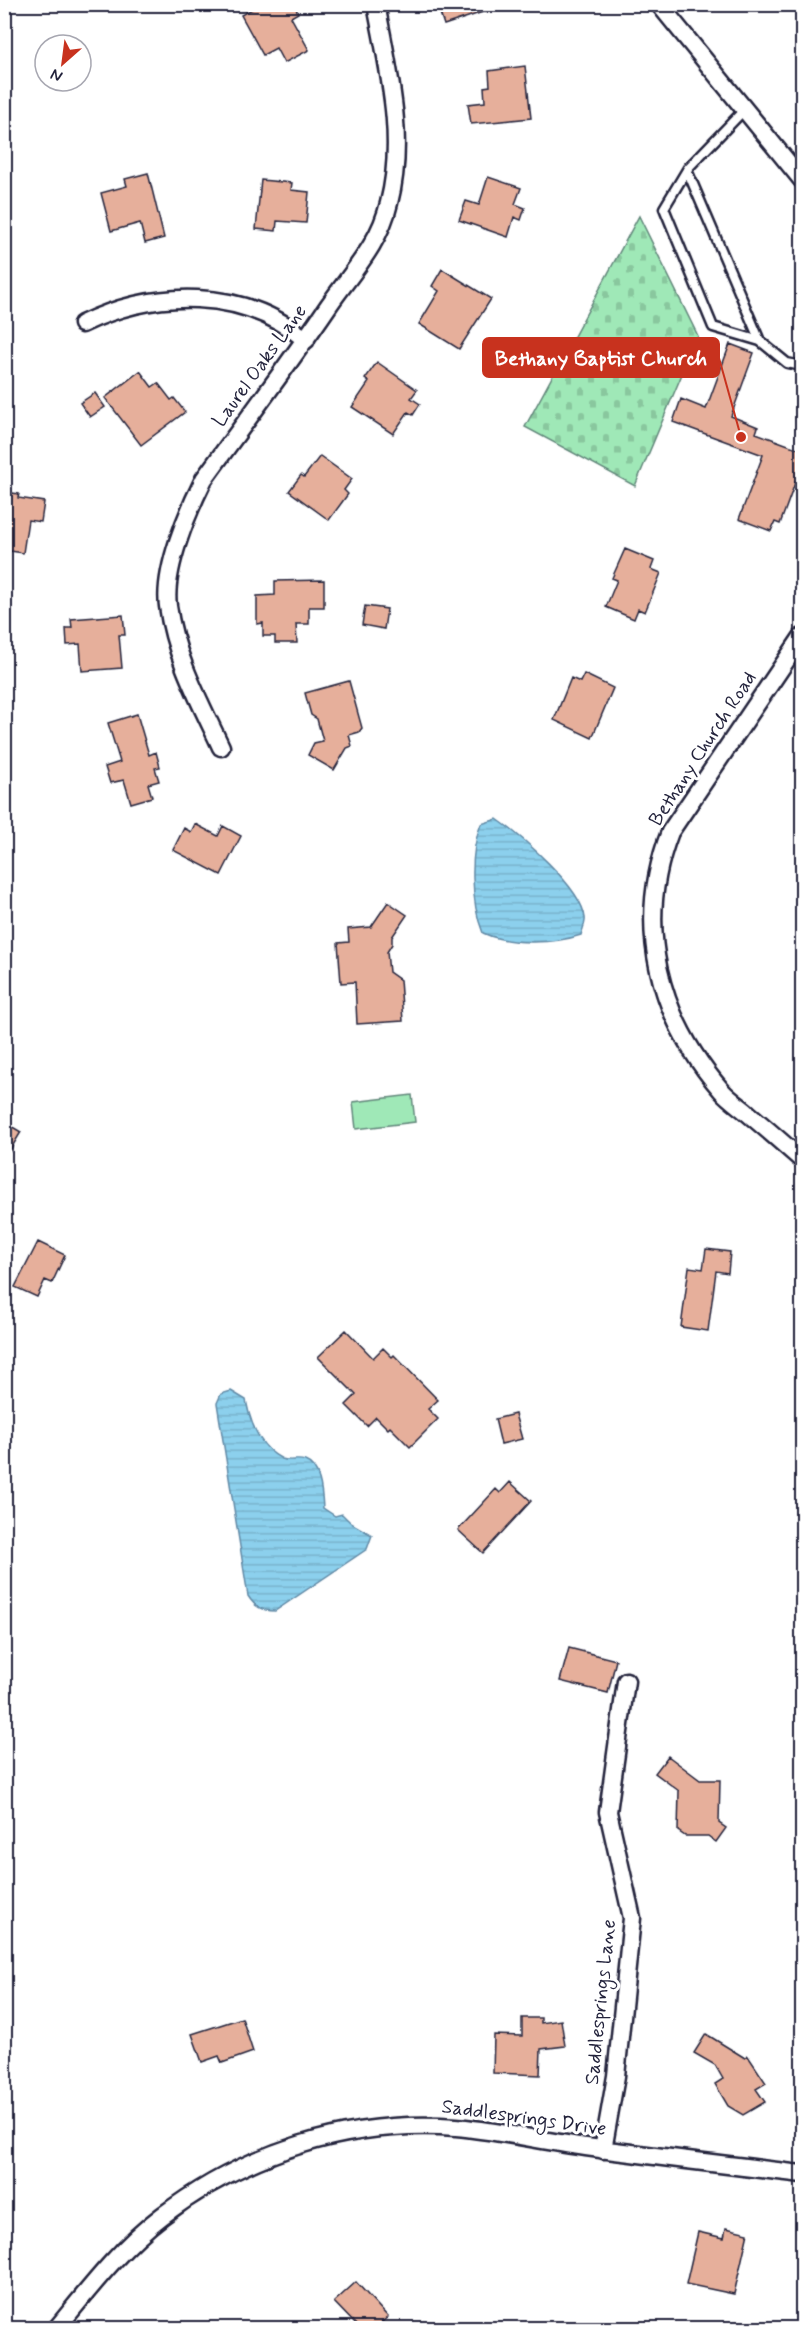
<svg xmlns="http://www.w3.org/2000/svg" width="807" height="2333" font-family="Mynerve,sans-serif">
  <defs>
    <pattern id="cemetery-stones" width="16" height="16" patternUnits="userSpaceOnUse" patternTransform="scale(1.5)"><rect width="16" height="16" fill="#9fe8b7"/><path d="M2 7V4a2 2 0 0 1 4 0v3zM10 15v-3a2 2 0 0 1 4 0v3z" fill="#89c79e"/></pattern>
    <pattern id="water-rules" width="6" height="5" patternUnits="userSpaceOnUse" patternTransform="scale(1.5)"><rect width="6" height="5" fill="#8cd0ed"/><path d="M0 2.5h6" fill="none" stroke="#78b2cc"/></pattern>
  </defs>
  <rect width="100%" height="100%" fill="#fff"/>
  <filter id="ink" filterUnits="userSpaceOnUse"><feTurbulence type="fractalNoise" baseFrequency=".0167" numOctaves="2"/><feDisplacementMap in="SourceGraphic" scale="12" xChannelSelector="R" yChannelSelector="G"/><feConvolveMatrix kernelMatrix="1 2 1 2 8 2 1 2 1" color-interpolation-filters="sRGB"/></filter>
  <g filter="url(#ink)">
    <path fill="#9fe8b7" stroke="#608579" stroke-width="1.5" d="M 412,1095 L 415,1122 L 356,1129 L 353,1102 Z"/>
    <path fill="url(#cemetery-stones)" stroke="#608579" stroke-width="1.5" d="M 639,216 L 698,336 L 635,486 L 525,427 Z"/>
    <path fill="url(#water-rules)" stroke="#628aa6" stroke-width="1.5" d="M 497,819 C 521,836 582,888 585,918 C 586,923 582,930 581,935 C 554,944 508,945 483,933 C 471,904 469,853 481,824 Z
      M 231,1391 L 246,1400 C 250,1422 260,1448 282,1459 C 289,1462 298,1458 305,1461 C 321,1467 322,1493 323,1508 L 335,1516 L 342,1514 L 351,1523 L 372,1535 L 367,1549 L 275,1611 C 262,1611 255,1607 248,1596 L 217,1403 L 221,1394 Z"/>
    <path fill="#e6af9b" stroke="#22223b" stroke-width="1.5" d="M 261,4 L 294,4 L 298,13 L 291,17 L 309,50 L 284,63 L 276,48 L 263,55 L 241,15 Z
      M 437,4 L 497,4 L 498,7 L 444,25 Z
      M 525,66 L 531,118 L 471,124 L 468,104 L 485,102 L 484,87 L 490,86 L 489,71 Z
      M 148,173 L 164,238 L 145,243 L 140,223 L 111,231 L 101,193 L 127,186 L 125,179 Z
      M 488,177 L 521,188 L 515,204 L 525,208 L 521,220 L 514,217 L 508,237 L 459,220 L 466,201 L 479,205 Z
      M 261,180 L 292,183 L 291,190 L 309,192 L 306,223 L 277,221 L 276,231 L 256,229 Z
      M 442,269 L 491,299 L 459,349 L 419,324 L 439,291 L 432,286 Z
      M 730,344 L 754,353 L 731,416 L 758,427 L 756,433 L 802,450 L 802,464 L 780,524 L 775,522 L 771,531 L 739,519 L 763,455 L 673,422 L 681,399 L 706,409 Z
      M 377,362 L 417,390 L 411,398 L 420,404 L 413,415 L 408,412 L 393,434 L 352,407 L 369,382 L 365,379 Z
      M 140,371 L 152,387 L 158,383 L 171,400 L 174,398 L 185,412 L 141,445 L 105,398 Z
      M 95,393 L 105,407 L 90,417 L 80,403 Z
      M 320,456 L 352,479 L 344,490 L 348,494 L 329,520 L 289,491 L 301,475 L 304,477 Z
      M 4,492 L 19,494 L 18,498 L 44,502 L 41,522 L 28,520 L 23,553 L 4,550 Z
      M 625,549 L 654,561 L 651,569 L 661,573 L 645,612 L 638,609 L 634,619 L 606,607 L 617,580 L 612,578 Z
      M 324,580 L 324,607 L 309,607 L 309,624 L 296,624 L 297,643 L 275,643 L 275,636 L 263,636 L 263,623 L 257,624 L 257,596 L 275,595 L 275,581 Z
      M 365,606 L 387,609 L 384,629 L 362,625 Z
      M 123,615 L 125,635 L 119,635 L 122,668 L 82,671 L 80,644 L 67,645 L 66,628 L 72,628 L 71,619 Z
      M 584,674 L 613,688 L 592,738 L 554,720 L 571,678 L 580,682 Z
      M 349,681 L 362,728 L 359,732 L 349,735 L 352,746 L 347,748 L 334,770 L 308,755 L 314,743 L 323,741 L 317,719 L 311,715 L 305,693 Z
      M 137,714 L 149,755 L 156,752 L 160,767 L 155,768 L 159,781 L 148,784 L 152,797 L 131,803 L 124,780 L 110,783 L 105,767 L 120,762 L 108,723 Z
      M 195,824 L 218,836 L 223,826 L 241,836 L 221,875 L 173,850 L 184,828 L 191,832 Z
      M 388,902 L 407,915 L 392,937 L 392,944 L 387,952 L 389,972 L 400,980 L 403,1021 L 357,1024 L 355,982 L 341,983 L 338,943 L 349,942 L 348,929 L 371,927 Z
      M 4,1122 L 21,1132 L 4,1160 Z
      M 38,1242 L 65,1255 L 52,1283 L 45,1280 L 37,1297 L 15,1287 Z
      M 706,1249 L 730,1252 L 728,1273 L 716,1271 L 708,1331 L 681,1327 L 689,1267 L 703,1269 Z
      M 346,1330 L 373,1358 L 383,1348 L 392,1357 L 394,1355 L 438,1400 L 428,1409 L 438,1419 L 410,1447 L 390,1427 L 388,1429 L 376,1417 L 367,1426 L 346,1405 L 356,1395 L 318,1357 Z
      M 515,1414 L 522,1439 L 501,1444 L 495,1419 Z
      M 510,1482 L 531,1501 L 483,1553 L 458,1530 L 496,1489 L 500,1493 Z
      M 569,1648 L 616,1660 L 608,1693 L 560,1681 Z
      M 668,1756 L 700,1780 L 720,1780 L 719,1823 L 726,1828 L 716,1842 L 708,1836 L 685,1836 L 678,1831 L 679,1791 L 655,1773 Z
      M 242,2018 L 253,2052 L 222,2063 L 219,2056 L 202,2062 L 192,2034 Z
      M 522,2018 L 541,2018 L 541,2023 L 561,2020 L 565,2046 L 541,2049 L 540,2075 L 493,2073 L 494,2035 L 522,2036 Z
      M 706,2034 L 745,2058 L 748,2056 L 766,2083 L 756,2089 L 765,2102 L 743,2115 L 728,2106 L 715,2084 L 723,2079 L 715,2065 L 694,2053 Z
      M 726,2228 L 748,2233 L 734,2294 L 686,2284 L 698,2232 L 724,2238 Z
      M 356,2282 L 388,2317 L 375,2328 L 359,2328 L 334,2302 Z"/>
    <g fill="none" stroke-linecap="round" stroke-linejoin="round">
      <g stroke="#22223b" stroke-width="13">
        <path id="service" d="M 744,110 L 688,168 L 664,208 L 713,327 L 760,341 L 787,363 L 802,366
          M 687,170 L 760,341"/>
      </g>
      <g stroke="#22223b" stroke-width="21">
        <path id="minor" d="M 659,4 L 802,180
          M 82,324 C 155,289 242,287 306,340
          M 802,637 L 670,832 C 634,925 658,1017 722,1091 C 730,1100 741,1107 750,1115 C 768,1130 785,1145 802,1160
          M 221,747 C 200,702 175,657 168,606 C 163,570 188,511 204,479 C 246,421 289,364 329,305 C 352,272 380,243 389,203 C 406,137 388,70 376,4
          M 603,2150 L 616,2076 L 632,1918 L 608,1812 L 626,1681
          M 57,2328 C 89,2289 121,2247 162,2216 C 246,2152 350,2119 456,2127 C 499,2131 543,2141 586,2147 C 658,2157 730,2165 802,2174"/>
      </g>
      <use href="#service" stroke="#fff" stroke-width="8"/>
      <use href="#minor" stroke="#fff" stroke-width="16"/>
    </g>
  </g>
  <g text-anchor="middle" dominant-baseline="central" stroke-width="6" stroke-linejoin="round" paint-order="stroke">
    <g font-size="20" fill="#22223b" stroke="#fff">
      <text transform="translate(260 366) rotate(-54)">Laurel Oaks Lane</text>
      <text transform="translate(703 749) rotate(-57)">Bethany Church Road</text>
      <text transform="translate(601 2002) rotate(-84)">Saddlesprings Lane</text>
      <text transform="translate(524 2118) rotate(8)">Saddlesprings Drive</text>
    </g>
  </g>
  <path fill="none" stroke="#c8321e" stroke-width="2" d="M741 437L719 358"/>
  <circle fill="#c8321e" stroke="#fff" stroke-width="2" cx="741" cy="437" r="6"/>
  <rect fill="#c8321e" stroke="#c8321e" stroke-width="2" x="483" y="338" width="236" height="39" rx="6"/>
  <g font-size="21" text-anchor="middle" font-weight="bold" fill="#fff">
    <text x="601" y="365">Bethany Baptist Church</text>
  </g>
  <rect width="807" height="2333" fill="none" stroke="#fff" stroke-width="24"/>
  <rect x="12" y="12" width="783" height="2309" fill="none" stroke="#22223b" stroke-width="2" filter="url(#ink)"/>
  <g transform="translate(63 63) rotate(208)"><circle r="28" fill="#ffffff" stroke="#a7a7b1" stroke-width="1.5"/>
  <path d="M0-4.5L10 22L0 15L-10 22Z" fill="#c8321e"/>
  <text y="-9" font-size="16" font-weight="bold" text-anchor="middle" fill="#22223b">N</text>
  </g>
</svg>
